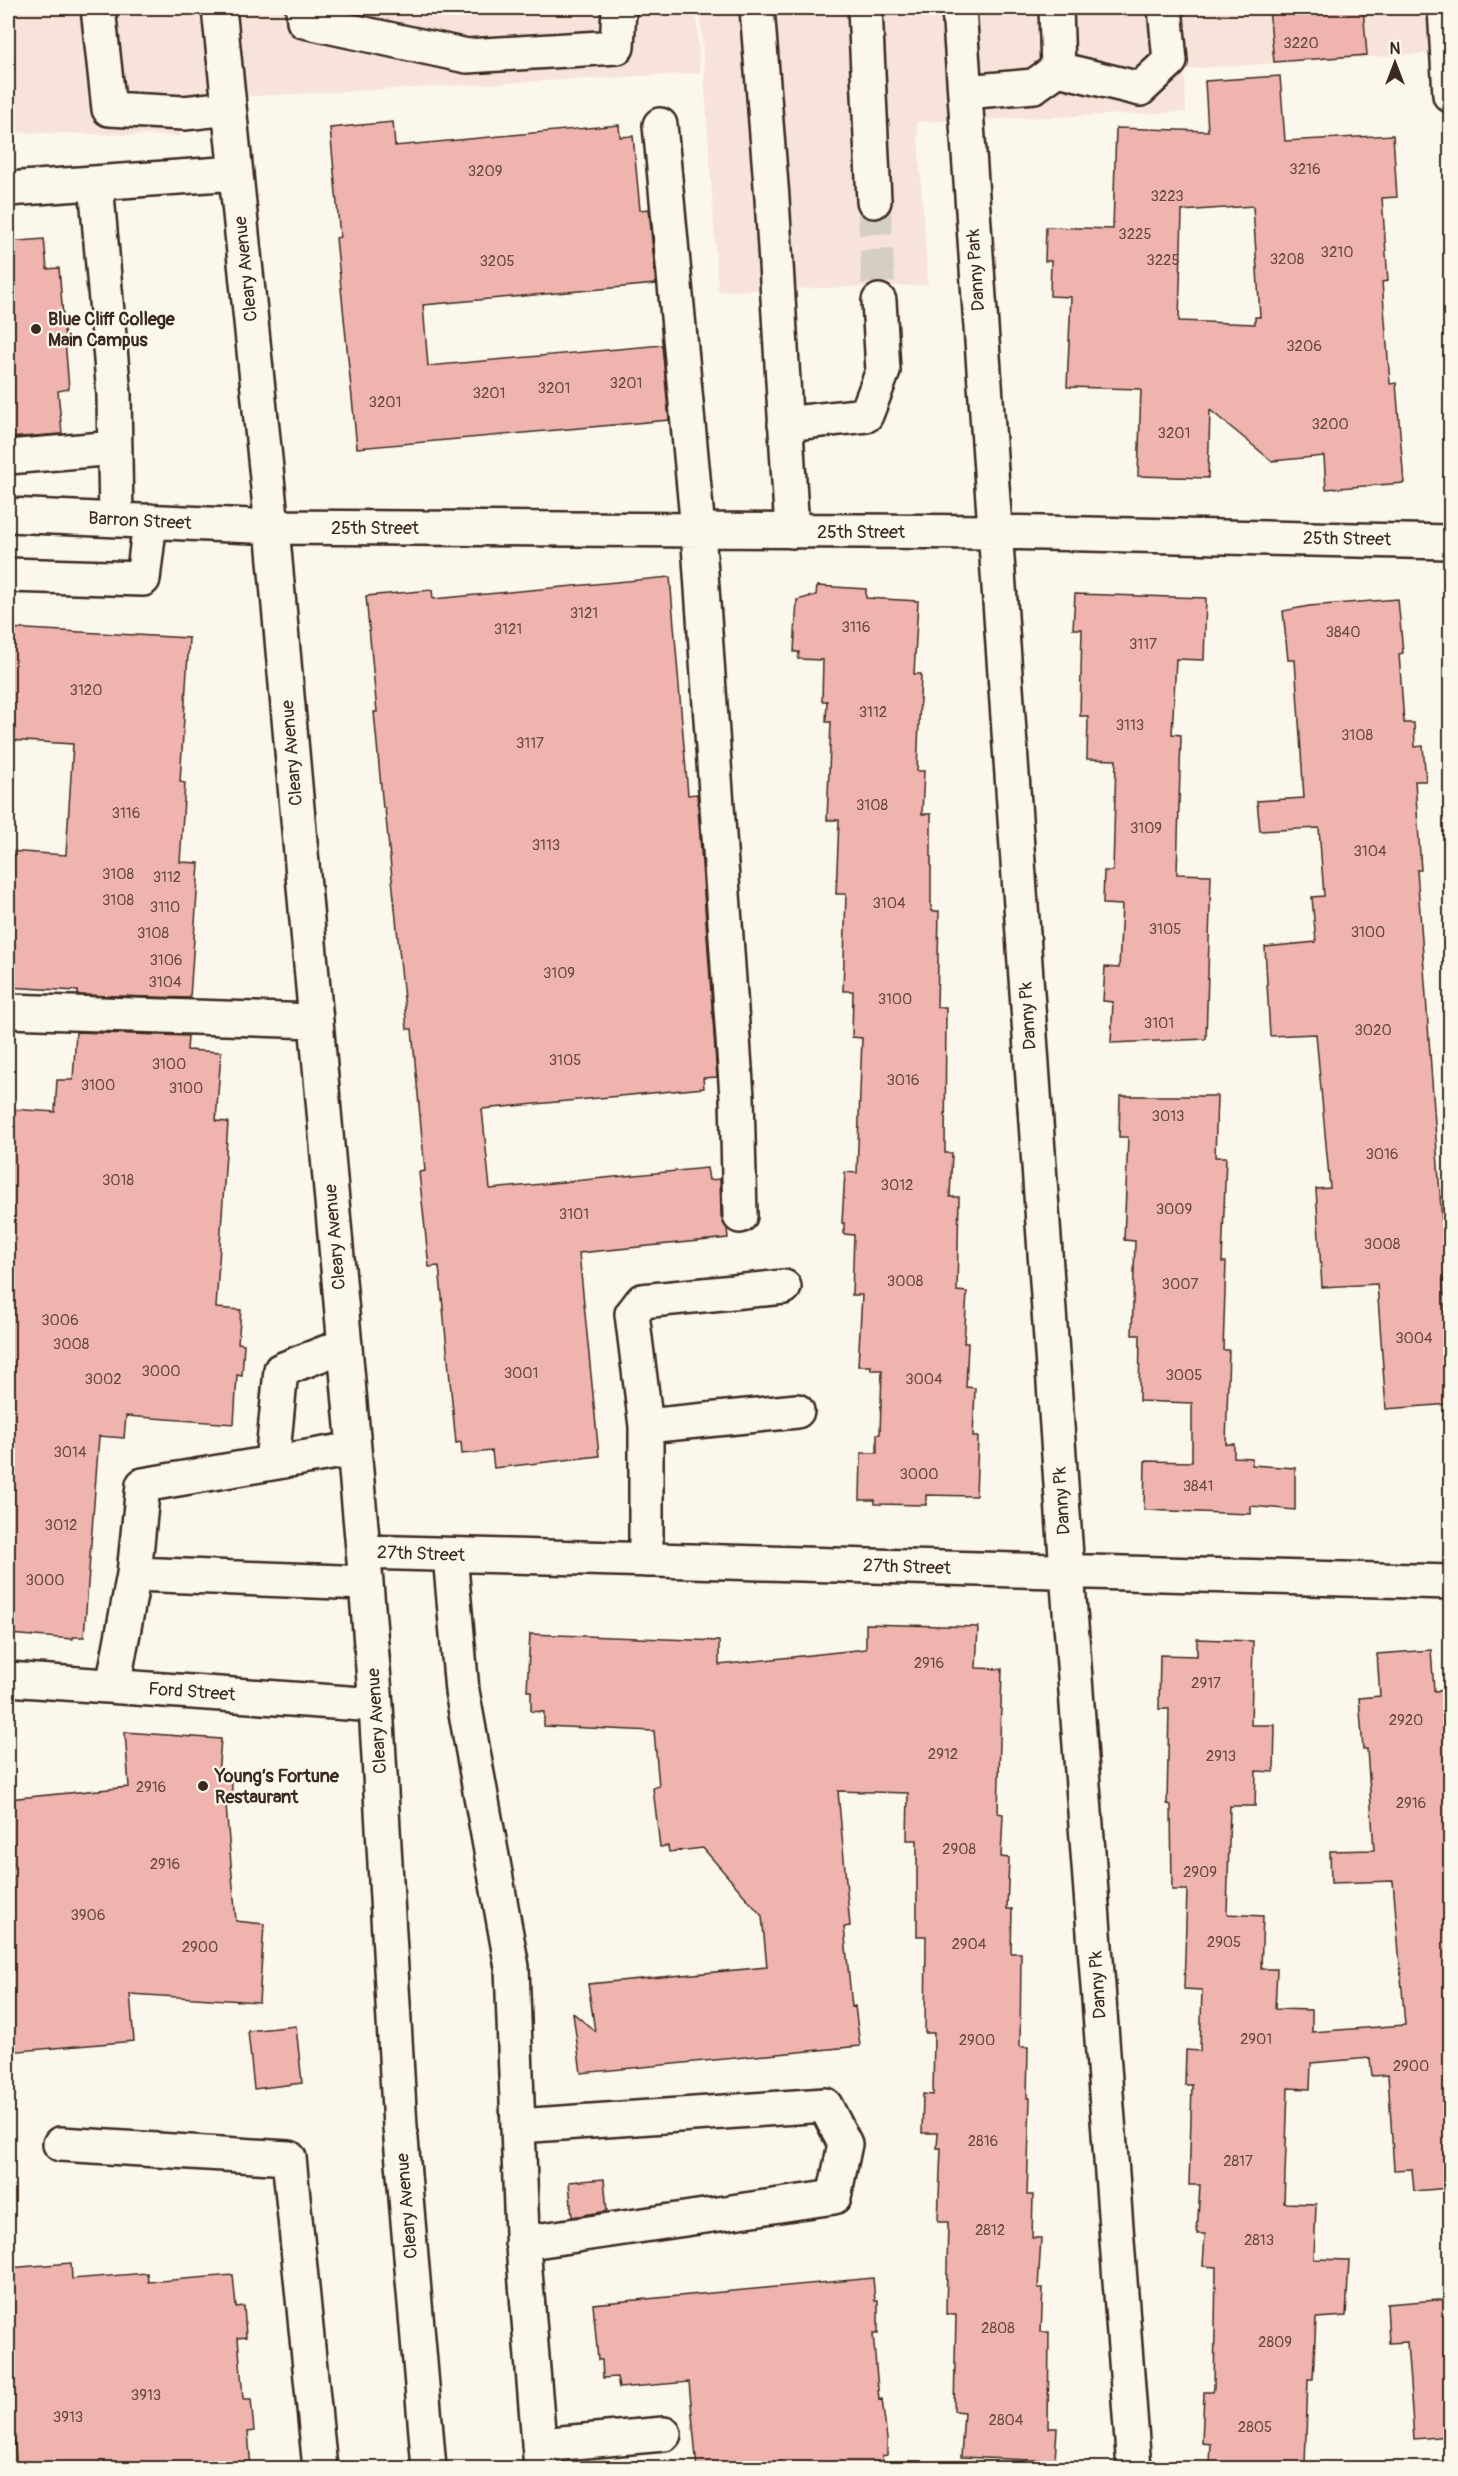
<svg xmlns="http://www.w3.org/2000/svg" width="1458" height="2476" font-family="Pangolin,sans-serif">
  <rect width="100%" height="100%" fill="#fbf7ec"/>
  <filter id="ink" filterUnits="userSpaceOnUse"><feTurbulence type="fractalNoise" baseFrequency=".0167" numOctaves="2"/><feDisplacementMap in="SourceGraphic" scale="12" xChannelSelector="R" yChannelSelector="G"/><feConvolveMatrix kernelMatrix="1 2 1 2 8 2 1 2 1" color-interpolation-filters="sRGB"/></filter>
  <g filter="url(#ink)">
    <path fill="#f8e3da" d="M 8,8 L 696,8 L 700,73 L 177,100 L 179,136 L 8,132 Z
      M 700,8 L 1433,8 L 1435,53 L 1185,69 L 1186,112 L 917,122 L 928,285 L 718,291 Z"/>
    <path fill="#f0b4af" stroke="#3b2a1e" stroke-width="1.5" fill-rule="evenodd" d="M 1269,8 L 1363,8 L 1367,55 L 1274,62 Z
      M 1280,76 L 1285,141 L 1393,135 L 1397,197 L 1382,198 L 1388,281 L 1382,282 L 1390,384 L 1396,383 L 1404,483 L 1326,489 L 1324,456 L 1272,461 L 1210,410 L 1208,478 L 1138,476 L 1141,389 L 1067,387 L 1071,297 L 1050,296 L 1051,261 L 1045,261 L 1046,227 L 1113,229 L 1116,128 L 1208,131 L 1205,81 ZM 1253,206 L 1260,317 L 1255,317 L 1255,324 L 1179,321 L 1182,211 Z
      M 393,122 L 395,146 L 619,125 L 620,137 L 633,136 L 640,210 L 649,209 L 656,284 L 423,305 L 428,366 L 662,345 L 669,420 L 357,448 L 336,238 L 340,237 L 330,128 Z
      M 44,239 L 47,269 L 59,268 L 69,389 L 58,391 L 62,434 L 8,438 L 8,242 Z
      M 670,577 L 688,795 L 697,794 L 717,1077 L 703,1078 L 704,1088 L 482,1109 L 490,1189 L 707,1168 L 709,1180 L 720,1179 L 721,1216 L 727,1228 L 728,1238 L 579,1253 L 599,1456 L 494,1468 L 492,1451 L 462,1454 L 461,1442 L 456,1443 L 439,1266 L 429,1267 L 419,1172 L 425,1171 L 412,1029 L 407,1029 L 385,808 L 383,808 L 374,712 L 377,712 L 366,596 L 432,590 L 433,599 Z
      M 817,586 L 866,589 L 866,598 L 918,601 L 914,674 L 921,674 L 917,771 L 924,771 L 922,814 L 931,814 L 931,911 L 939,911 L 937,1007 L 946,1007 L 945,1153 L 952,1153 L 950,1197 L 959,1197 L 957,1291 L 967,1292 L 964,1343 L 968,1343 L 966,1387 L 975,1388 L 973,1437 L 978,1437 L 976,1496 L 926,1495 L 926,1505 L 875,1504 L 875,1500 L 860,1500 L 861,1453 L 877,1453 L 877,1434 L 880,1434 L 882,1370 L 871,1370 L 871,1366 L 858,1366 L 862,1295 L 852,1295 L 854,1235 L 844,1234 L 844,1223 L 842,1223 L 845,1172 L 857,1173 L 862,1038 L 852,1037 L 853,991 L 843,991 L 846,894 L 836,894 L 839,820 L 827,820 L 831,722 L 826,722 L 827,701 L 822,701 L 823,660 L 798,659 L 799,652 L 794,652 L 797,600 L 816,595 Z
      M 1075,594 L 1206,598 L 1204,660 L 1176,659 L 1172,734 L 1181,735 L 1177,874 L 1211,875 L 1206,1039 L 1111,1043 L 1113,1002 L 1103,1001 L 1105,967 L 1119,968 L 1122,905 L 1103,904 L 1104,871 L 1113,871 L 1116,760 L 1087,759 L 1088,716 L 1080,716 L 1082,629 L 1073,629 Z
      M 1398,599 L 1403,653 L 1399,654 L 1404,723 L 1414,723 L 1415,747 L 1423,746 L 1426,781 L 1415,781 L 1421,870 L 1417,870 L 1446,1279 L 1443,1279 L 1450,1404 L 1386,1409 L 1377,1284 L 1322,1287 L 1316,1189 L 1330,1188 L 1316,1034 L 1270,1036 L 1265,947 L 1316,942 L 1312,897 L 1324,896 L 1319,828 L 1260,831 L 1257,801 L 1304,798 L 1295,660 L 1288,660 L 1283,611 L 1309,606 Z
      M 8,628 L 189,638 L 180,782 L 185,783 L 180,862 L 199,863 L 190,998 L 78,995 L 78,991 L 8,987 L 8,851 L 66,855 L 73,744 L 8,740 Z
      M 76,1032 L 188,1036 L 187,1050 L 221,1052 L 216,1121 L 228,1122 L 216,1308 L 241,1310 L 238,1343 L 244,1344 L 242,1376 L 237,1375 L 234,1424 L 126,1416 L 124,1438 L 99,1436 L 84,1637 L 73,1637 L 73,1639 L 8,1634 L 8,1162 L 11,1109 L 55,1112 L 57,1080 L 73,1080 Z
      M 1120,1096 L 1217,1096 L 1215,1157 L 1226,1157 L 1222,1262 L 1226,1262 L 1223,1350 L 1229,1350 L 1226,1444 L 1234,1444 L 1234,1457 L 1252,1458 L 1252,1465 L 1295,1468 L 1295,1510 L 1251,1506 L 1251,1514 L 1144,1510 L 1145,1461 L 1192,1462 L 1192,1403 L 1139,1401 L 1140,1335 L 1132,1335 L 1135,1241 L 1124,1240 L 1128,1137 L 1119,1137 Z
      M 866,1624 L 978,1627 L 976,1668 L 1002,1669 L 998,1813 L 1003,1814 L 1001,1857 L 1009,1858 L 1007,1909 L 1012,1909 L 1011,1953 L 1021,1953 L 1020,2047 L 1028,2047 L 1027,2098 L 1030,2098 L 1027,2195 L 1033,2195 L 1032,2238 L 1041,2238 L 1038,2288 L 1043,2288 L 1041,2332 L 1049,2332 L 1048,2428 L 1057,2428 L 1055,2461 L 961,2457 L 964,2412 L 954,2411 L 956,2314 L 946,2314 L 948,2222 L 938,2222 L 941,2148 L 937,2148 L 938,2133 L 922,2133 L 923,2094 L 933,2095 L 934,2033 L 925,2033 L 926,1936 L 917,1936 L 917,1840 L 907,1840 L 908,1793 L 838,1791 L 850,1926 L 844,1927 L 852,2007 L 855,2006 L 860,2046 L 581,2073 L 573,2013 L 595,2031 L 588,1984 L 767,1967 L 762,1916 L 703,1848 L 669,1852 L 668,1846 L 660,1847 L 653,1788 L 659,1786 L 654,1731 L 544,1726 L 544,1712 L 531,1711 L 531,1691 L 527,1691 L 530,1634 L 719,1641 L 719,1665 L 866,1649 Z
      M 1197,1639 L 1253,1641 L 1251,1725 L 1275,1725 L 1274,1772 L 1256,1771 L 1255,1806 L 1230,1806 L 1227,1914 L 1263,1916 L 1261,1969 L 1277,1969 L 1275,2009 L 1312,2010 L 1312,2032 L 1405,2025 L 1393,1881 L 1331,1883 L 1330,1851 L 1374,1850 L 1367,1749 L 1363,1749 L 1359,1698 L 1380,1696 L 1377,1654 L 1431,1650 L 1434,1691 L 1450,1690 L 1450,2188 L 1414,2191 L 1412,2169 L 1394,2170 L 1388,2075 L 1372,2076 L 1370,2058 L 1311,2063 L 1310,2089 L 1288,2088 L 1284,2203 L 1316,2204 L 1314,2259 L 1349,2260 L 1346,2316 L 1316,2318 L 1313,2379 L 1308,2379 L 1305,2465 L 1210,2464 L 1211,2444 L 1202,2443 L 1204,2392 L 1213,2392 L 1214,2388 L 1216,2267 L 1203,2266 L 1205,2234 L 1197,2234 L 1200,2185 L 1189,2185 L 1192,2085 L 1185,2085 L 1186,2050 L 1200,2051 L 1202,1990 L 1184,1989 L 1187,1890 L 1172,1890 L 1171,1805 L 1167,1804 L 1169,1709 L 1159,1709 L 1160,1655 L 1197,1656 Z
      M 125,1732 L 221,1739 L 218,1775 L 231,1774 L 233,1805 L 226,1806 L 236,1921 L 264,1924 L 259,2002 L 130,1994 L 134,2041 L 8,2052 L 8,1799 L 129,1787 Z
      M 296,2026 L 302,2083 L 254,2089 L 248,2031 Z
      M 604,2179 L 607,2211 L 572,2217 L 569,2182 Z
      M 71,2263 L 72,2279 L 147,2273 L 148,2282 L 233,2275 L 236,2307 L 244,2306 L 246,2337 L 238,2338 L 243,2399 L 251,2399 L 254,2431 L 248,2432 L 251,2469 L 17,2469 L 8,2365 L 8,2268 Z
      M 873,2278 L 875,2301 L 878,2301 L 878,2334 L 873,2334 L 879,2400 L 882,2399 L 887,2439 L 887,2455 L 882,2456 L 884,2469 L 697,2469 L 689,2382 L 619,2388 L 617,2377 L 603,2378 L 602,2360 L 598,2360 L 593,2304 Z
      M 1450,2299 L 1450,2436 L 1414,2439 L 1407,2342 L 1389,2343 L 1387,2304 Z"/>
    <g fill="none" stroke-linecap="round" stroke-linejoin="round">
      <path stroke="#d5cec3" stroke-width="33" stroke-dasharray="33 16" stroke-linecap="butt" d="M 874,201 L 879,301"/>
      <g stroke="#3b2a1e" stroke-width="38">
        <path id="minor" d="M 98,8 L 109,109 L 184,113 L 229,108
          M 219,8 L 272,527 L 366,1583 L 376,1705 L 400,2127 L 429,2468
          M 303,8 L 304,21 L 467,56 L 617,47 L 619,8
          M 757,8 L 772,198 L 792,531
          M 865,8 L 874,201
          M 959,8 L 1067,1571 L 1134,2468
          M 1445,8 L 1450,95
          M 1058,69 L 1140,89 L 1170,61 L 1165,8
          M 965,92 L 1034,86 L 1058,69 L 1056,8
          M 660,125 L 698,530 L 737,1097 L 740,1216
          M 96,183 L 114,395 L 116,520
          M 8,189 L 236,173
          M 785,424 L 866,415 L 883,371 L 879,301
          M 8,457 L 115,448
          M 8,515 L 272,527 L 994,532 L 1450,542
          M 8,575 L 143,579 L 150,521
          M 8,1011 L 316,1021
          M 646,1426 L 797,1411
          M 354,1449 L 143,1485 L 134,1574 L 366,1583
          M 272,1463 L 281,1370 L 345,1345
          M 363,1552 L 1450,1582
          M 450,1555 L 462,1691 L 512,1967 L 522,2234 L 541,2468
          M 646,1560 L 646,1426 L 632,1314 L 642,1301 L 784,1287
          M 8,1679 L 376,1705
          M 113,1686 L 134,1574
          M 518,2126 L 825,2105 L 845,2144 L 834,2197 L 522,2243
          M 60,2144 L 289,2158 L 320,2468
          M 539,2445 L 664,2434"/>
      </g>
      <use href="#minor" stroke="#fbf7ec" stroke-width="33"/>
    </g>
  </g>
  <g fill="#3b2a1e" stroke="#fbf7ec" stroke-width="2">
    <circle cx="36" cy="329" r="6"/>
    <circle cx="203" cy="1786" r="6"/>
  </g>
  <g text-anchor="middle" dominant-baseline="central" stroke-width="4.5" stroke-linejoin="round" paint-order="stroke">
    <g font-size="15" fill="#684c42">
      <text x="1301" y="43">3220</text>
      <text x="1305" y="169">3216</text>
      <text x="485" y="171">3209</text>
      <text x="1167" y="196">3223</text>
      <text x="1135" y="234">3225</text>
      <text x="1337" y="252">3210</text>
      <text x="1287" y="259">3208</text>
      <text x="1163" y="260">3225</text>
      <text x="497" y="261">3205</text>
      <text x="1304" y="346">3206</text>
      <text x="626" y="383">3201</text>
      <text x="554" y="388">3201</text>
      <text x="489" y="393">3201</text>
      <text x="385" y="402">3201</text>
      <text x="1330" y="424">3200</text>
      <text x="1174" y="433">3201</text>
      <text x="584" y="613">3121</text>
      <text x="856" y="627">3116</text>
      <text x="508" y="629">3121</text>
      <text x="1343" y="632">3840</text>
      <text x="1143" y="644">3117</text>
      <text x="86" y="690">3120</text>
      <text x="873" y="712">3112</text>
      <text x="1130" y="725">3113</text>
      <text x="1357" y="735">3108</text>
      <text x="530" y="743">3117</text>
      <text x="872" y="805">3108</text>
      <text x="126" y="813">3116</text>
      <text x="1146" y="828">3109</text>
      <text x="546" y="845">3113</text>
      <text x="1370" y="851">3104</text>
      <text x="118" y="874">3108</text>
      <text x="167" y="877">3112</text>
      <text x="118" y="900">3108</text>
      <text x="889" y="903">3104</text>
      <text x="165" y="907">3110</text>
      <text x="1165" y="929">3105</text>
      <text x="1368" y="932">3100</text>
      <text x="153" y="933">3108</text>
      <text x="166" y="960">3106</text>
      <text x="559" y="973">3109</text>
      <text x="165" y="982">3104</text>
      <text x="895" y="999">3100</text>
      <text x="1159" y="1023">3101</text>
      <text x="1373" y="1030">3020</text>
      <text x="565" y="1060">3105</text>
      <text x="169" y="1064">3100</text>
      <text x="903" y="1080">3016</text>
      <text x="98" y="1085">3100</text>
      <text x="186" y="1088">3100</text>
      <text x="1168" y="1116">3013</text>
      <text x="1382" y="1154">3016</text>
      <text x="118" y="1180">3018</text>
      <text x="897" y="1185">3012</text>
      <text x="1174" y="1209">3009</text>
      <text x="574" y="1214">3101</text>
      <text x="1382" y="1244">3008</text>
      <text x="905" y="1281">3008</text>
      <text x="1180" y="1284">3007</text>
      <text x="60" y="1320">3006</text>
      <text x="1414" y="1338">3004</text>
      <text x="71" y="1344">3008</text>
      <text x="161" y="1371">3000</text>
      <text x="521" y="1373">3001</text>
      <text x="1184" y="1375">3005</text>
      <text x="103" y="1379">3002</text>
      <text x="924" y="1379">3004</text>
      <text x="70" y="1452">3014</text>
      <text x="919" y="1474">3000</text>
      <text x="1198" y="1486">3841</text>
      <text x="61" y="1525">3012</text>
      <text x="45" y="1580">3000</text>
      <text x="929" y="1663">2916</text>
      <text x="1206" y="1683">2917</text>
      <text x="1406" y="1720">2920</text>
      <text x="943" y="1754">2912</text>
      <text x="1221" y="1756">2913</text>
      <text x="151" y="1787">2916</text>
      <text x="1411" y="1803">2916</text>
      <text x="959" y="1849">2908</text>
      <text x="165" y="1864">2916</text>
      <text x="1200" y="1872">2909</text>
      <text x="88" y="1915">3906</text>
      <text x="1224" y="1942">2905</text>
      <text x="969" y="1944">2904</text>
      <text x="200" y="1947">2900</text>
      <text x="1256" y="2039">2901</text>
      <text x="977" y="2040">2900</text>
      <text x="1411" y="2066">2900</text>
      <text x="983" y="2141">2816</text>
      <text x="1238" y="2161">2817</text>
      <text x="990" y="2230">2812</text>
      <text x="1259" y="2240">2813</text>
      <text x="998" y="2328">2808</text>
      <text x="1275" y="2342">2809</text>
      <text x="146" y="2395">3913</text>
      <text x="68" y="2417">3913</text>
      <text x="1006" y="2420">2804</text>
      <text x="1255" y="2427">2805</text>
    </g>
    <g font-size="18" fill="#3b2a1e" stroke="#fbf7ec">
      <text transform="translate(246 269) rotate(-96)">Cleary Avenue</text>
      <text transform="translate(976 270) rotate(-94)">Danny Park</text>
      <text transform="translate(140 521) rotate(3)">Barron Street</text>
      <text x="375" y="528">25th Street</text>
      <text x="861" y="532">25th Street</text>
      <text transform="translate(1347 539) rotate(1)">25th Street</text>
      <text transform="translate(292 753) rotate(-95)">Cleary Avenue</text>
      <text transform="translate(1028 1016) rotate(-94)">Danny Pk</text>
      <text transform="translate(335 1237) rotate(-95)">Cleary Avenue</text>
      <text transform="translate(1062 1501) rotate(-94)">Danny Pk</text>
      <text transform="translate(421 1554) rotate(2)">27th Street</text>
      <text transform="translate(907 1567) rotate(2)">27th Street</text>
      <text transform="translate(192 1692) rotate(4)">Ford Street</text>
      <text transform="translate(377 1721) rotate(-94)">Cleary Avenue</text>
      <text transform="translate(1098 1985) rotate(-94)">Danny Pk</text>
      <text transform="translate(407 2206) rotate(-95)">Cleary Avenue</text>
    </g>
    <g font-size="18" font-weight="bold" fill="#3b2a1e" stroke="#fbf7ec" text-anchor="start">
      <text x="48" y="319">Blue Cliff College<tspan x="48" dy="21">Main Campus</tspan></text>
      <text x="215" y="1776">Young’s Fortune<tspan x="215" dy="21">Restaurant</tspan></text>
    </g>
  </g>
  <rect width="1458" height="2476" fill="none" stroke="#fbf7ec" stroke-width="30"/>
  <rect x="15" y="15" width="1428" height="2446" fill="none" stroke="#3b2a1e" stroke-width="2" filter="url(#ink)"/>
  <g transform="translate(1395 63)" stroke="#fbf7ec" stroke-width="4.5" paint-order="stroke">
  <path d="M0-4.5L10 22L0 15L-10 22Z" fill="#3b2a1e"/>
  <text y="-9" font-size="16" font-weight="bold" text-anchor="middle" fill="#3b2a1e">N</text>
  </g>
</svg>
